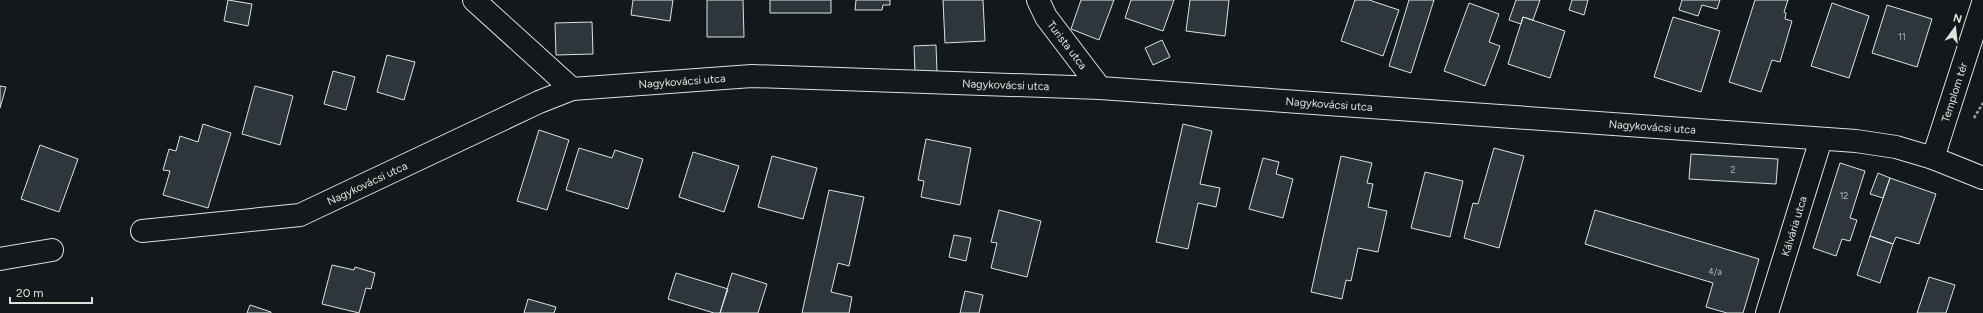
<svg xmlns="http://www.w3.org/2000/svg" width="1983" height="313" font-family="Figtree,sans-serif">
  <rect width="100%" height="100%" fill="#14181c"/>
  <path fill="#2c363c" stroke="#d8e6dc" d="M 228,0 L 252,4 L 248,26 L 224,21 Z
    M 633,0 L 673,0 L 670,21 L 631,15 Z
    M 707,0 L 743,0 L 744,37 L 707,37 Z
    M 770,0 L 831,0 L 831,13 L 770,13 Z
    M 856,0 L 890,0 L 890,5 L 883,5 L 882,10 L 855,10 Z
    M 943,0 L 983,0 L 985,41 L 945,43 Z
    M 1081,0 L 1114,0 L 1099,40 L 1071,29 Z
    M 1131,0 L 1174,0 L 1163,31 L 1125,18 Z
    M 1190,0 L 1229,0 L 1225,36 L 1186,31 Z
    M 1355,0 L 1369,0 L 1399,10 L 1383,56 L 1341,41 Z
    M 1409,0 L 1434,0 L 1411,73 L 1389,66 Z
    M 1516,0 L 1540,0 L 1533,20 L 1523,17 L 1521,24 L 1509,20 Z
    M 1572,0 L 1588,0 L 1584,15 L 1569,10 Z
    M 1682,0 L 1720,0 L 1717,9 L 1702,5 L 1698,16 L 1679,10 Z
    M 1755,0 L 1788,0 L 1784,12 L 1786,13 L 1785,19 L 1792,21 L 1780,62 L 1772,60 L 1761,92 L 1729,82 Z
    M 1469,3 L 1499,14 L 1489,42 L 1500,46 L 1485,86 L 1444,71 Z
    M 1832,3 L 1869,16 L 1849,78 L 1811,66 Z
    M 1887,5 L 1932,19 L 1917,67 L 1872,53 Z
    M 1523,17 L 1565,31 L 1550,78 L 1508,64 Z
    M 1673,17 L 1720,31 L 1701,92 L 1654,77 Z
    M 592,22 L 593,54 L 556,55 L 555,23 Z
    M 1162,40 L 1170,57 L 1153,65 L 1145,48 Z
    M 936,45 L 937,72 L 915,73 L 914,46 Z
    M 387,55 L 415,62 L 404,100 L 377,92 Z
    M 333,71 L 355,77 L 346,110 L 324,104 Z
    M 0,86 L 6,87 L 0,108 Z
    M 255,86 L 293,96 L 280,145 L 242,134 Z
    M 203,124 L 231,133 L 208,208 L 163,195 L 170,171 L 163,170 L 169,149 L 176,151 L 180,136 L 198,142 Z
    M 1183,124 L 1212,131 L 1200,184 L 1220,188 L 1216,207 L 1198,203 L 1188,249 L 1156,242 Z
    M 539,130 L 569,140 L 547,210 L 517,201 Z
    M 926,139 L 971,148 L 960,205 L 921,197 L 924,181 L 918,180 Z
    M 40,145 L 78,159 L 59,212 L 21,199 Z
    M 579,148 L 612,158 L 615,150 L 643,159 L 628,209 L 566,190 Z
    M 1494,148 L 1524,156 L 1499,248 L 1464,238 L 1473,203 L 1478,204 Z
    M 693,152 L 739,166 L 724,212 L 679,197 Z
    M 1691,154 L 1778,159 L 1776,184 L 1689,179 Z
    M 772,156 L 817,168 L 803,219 L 758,207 Z
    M 1341,156 L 1372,163 L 1367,183 L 1373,184 L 1368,207 L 1387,211 L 1378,252 L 1358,248 L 1351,281 L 1346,280 L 1342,299 L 1311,292 Z
    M 1263,158 L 1279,162 L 1276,174 L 1293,179 L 1283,218 L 1249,209 Z
    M 1840,163 L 1865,171 L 1850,218 L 1857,220 L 1850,241 L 1842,239 L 1836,256 L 1813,248 Z
    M 1425,172 L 1463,181 L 1450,237 L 1411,228 Z
    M 1878,173 L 1890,178 L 1883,198 L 1870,194 Z
    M 1890,178 L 1936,194 L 1919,244 L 1896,237 L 1893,244 L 1870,236 Z
    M 829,190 L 864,197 L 849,266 L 838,263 L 831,292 L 852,297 L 849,313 L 802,313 Z
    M 999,210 L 1041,221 L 1027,277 L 991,268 L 997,243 L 991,242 Z
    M 1595,210 L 1759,259 L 1743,313 L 1727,313 L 1706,307 L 1713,283 L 1585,244 Z
    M 954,235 L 971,238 L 966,261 L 949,257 Z
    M 1870,236 L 1893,244 L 1880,283 L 1857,275 Z
    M 332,265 L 354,270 L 355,267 L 375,273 L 371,289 L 366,288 L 359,313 L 322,304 Z
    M 676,273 L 728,289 L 720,313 L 714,313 L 668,299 Z
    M 732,273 L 767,284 L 758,313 L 720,313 Z
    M 1929,277 L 1955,285 L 1946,313 L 1917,313 Z
    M 965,291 L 983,295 L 979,313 L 960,313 Z
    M 528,299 L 556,307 L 554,313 L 524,313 Z
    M 250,305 L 271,312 L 271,313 L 247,313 Z"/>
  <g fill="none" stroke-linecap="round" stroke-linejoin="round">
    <g stroke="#d8e6dc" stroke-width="24">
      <g id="minor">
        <path d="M 474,0 L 572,89"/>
        <path id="s1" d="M 1038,0 L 1046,17 L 1100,88"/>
        <path id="s2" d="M 1933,158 L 1983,3"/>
        <path id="s3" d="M 142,231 L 300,215 L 539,102 L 572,89 L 752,76 L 1100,88 L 1856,141 L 1896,147 L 1933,158 L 1983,178"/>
        <path d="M 0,259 L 52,250"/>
        <path id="s4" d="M 1767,313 L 1821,139"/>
      </g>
    </g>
    <path stroke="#9da8a2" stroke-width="2.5" stroke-dasharray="3 2" stroke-linecap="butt" d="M 1974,118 L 1983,103"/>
    <use href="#minor" stroke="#14181c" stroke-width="22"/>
  </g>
  <g text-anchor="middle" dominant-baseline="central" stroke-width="3" stroke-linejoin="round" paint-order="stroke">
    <g font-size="9" fill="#adbab4">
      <text x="1902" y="36">11</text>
      <text x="1733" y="169">2</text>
      <text x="1844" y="195">12</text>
      <text x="1715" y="271">4/a</text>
    </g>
    <g font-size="11" fill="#d8e6dc" stroke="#14181c">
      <text stroke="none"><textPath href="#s1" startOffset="54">Turista utca</textPath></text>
      <text stroke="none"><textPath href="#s3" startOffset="569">Nagykovácsi utca</textPath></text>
      <text stroke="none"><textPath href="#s3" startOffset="893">Nagykovácsi utca</textPath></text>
      <text stroke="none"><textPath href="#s2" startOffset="69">Templom tér</textPath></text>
      <text stroke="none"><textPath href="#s3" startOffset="1217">Nagykovácsi utca</textPath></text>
      <text stroke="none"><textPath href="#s3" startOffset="1541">Nagykovácsi utca</textPath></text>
      <text stroke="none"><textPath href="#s3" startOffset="233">Nagykovácsi utca</textPath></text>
      <text stroke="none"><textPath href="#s4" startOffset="91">Kálvária utca</textPath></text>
    </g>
  </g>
  <g transform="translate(1955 28) rotate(15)" stroke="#14181c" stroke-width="3" paint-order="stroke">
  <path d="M0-3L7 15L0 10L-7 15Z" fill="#d8e6dc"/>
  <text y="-6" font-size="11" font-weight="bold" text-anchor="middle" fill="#d8e6dc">N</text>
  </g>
  <path d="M10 297v6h82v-6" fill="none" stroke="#d8e6dc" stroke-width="2"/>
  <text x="16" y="297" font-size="12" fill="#d8e6dc" stroke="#14181c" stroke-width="3" paint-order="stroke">20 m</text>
</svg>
